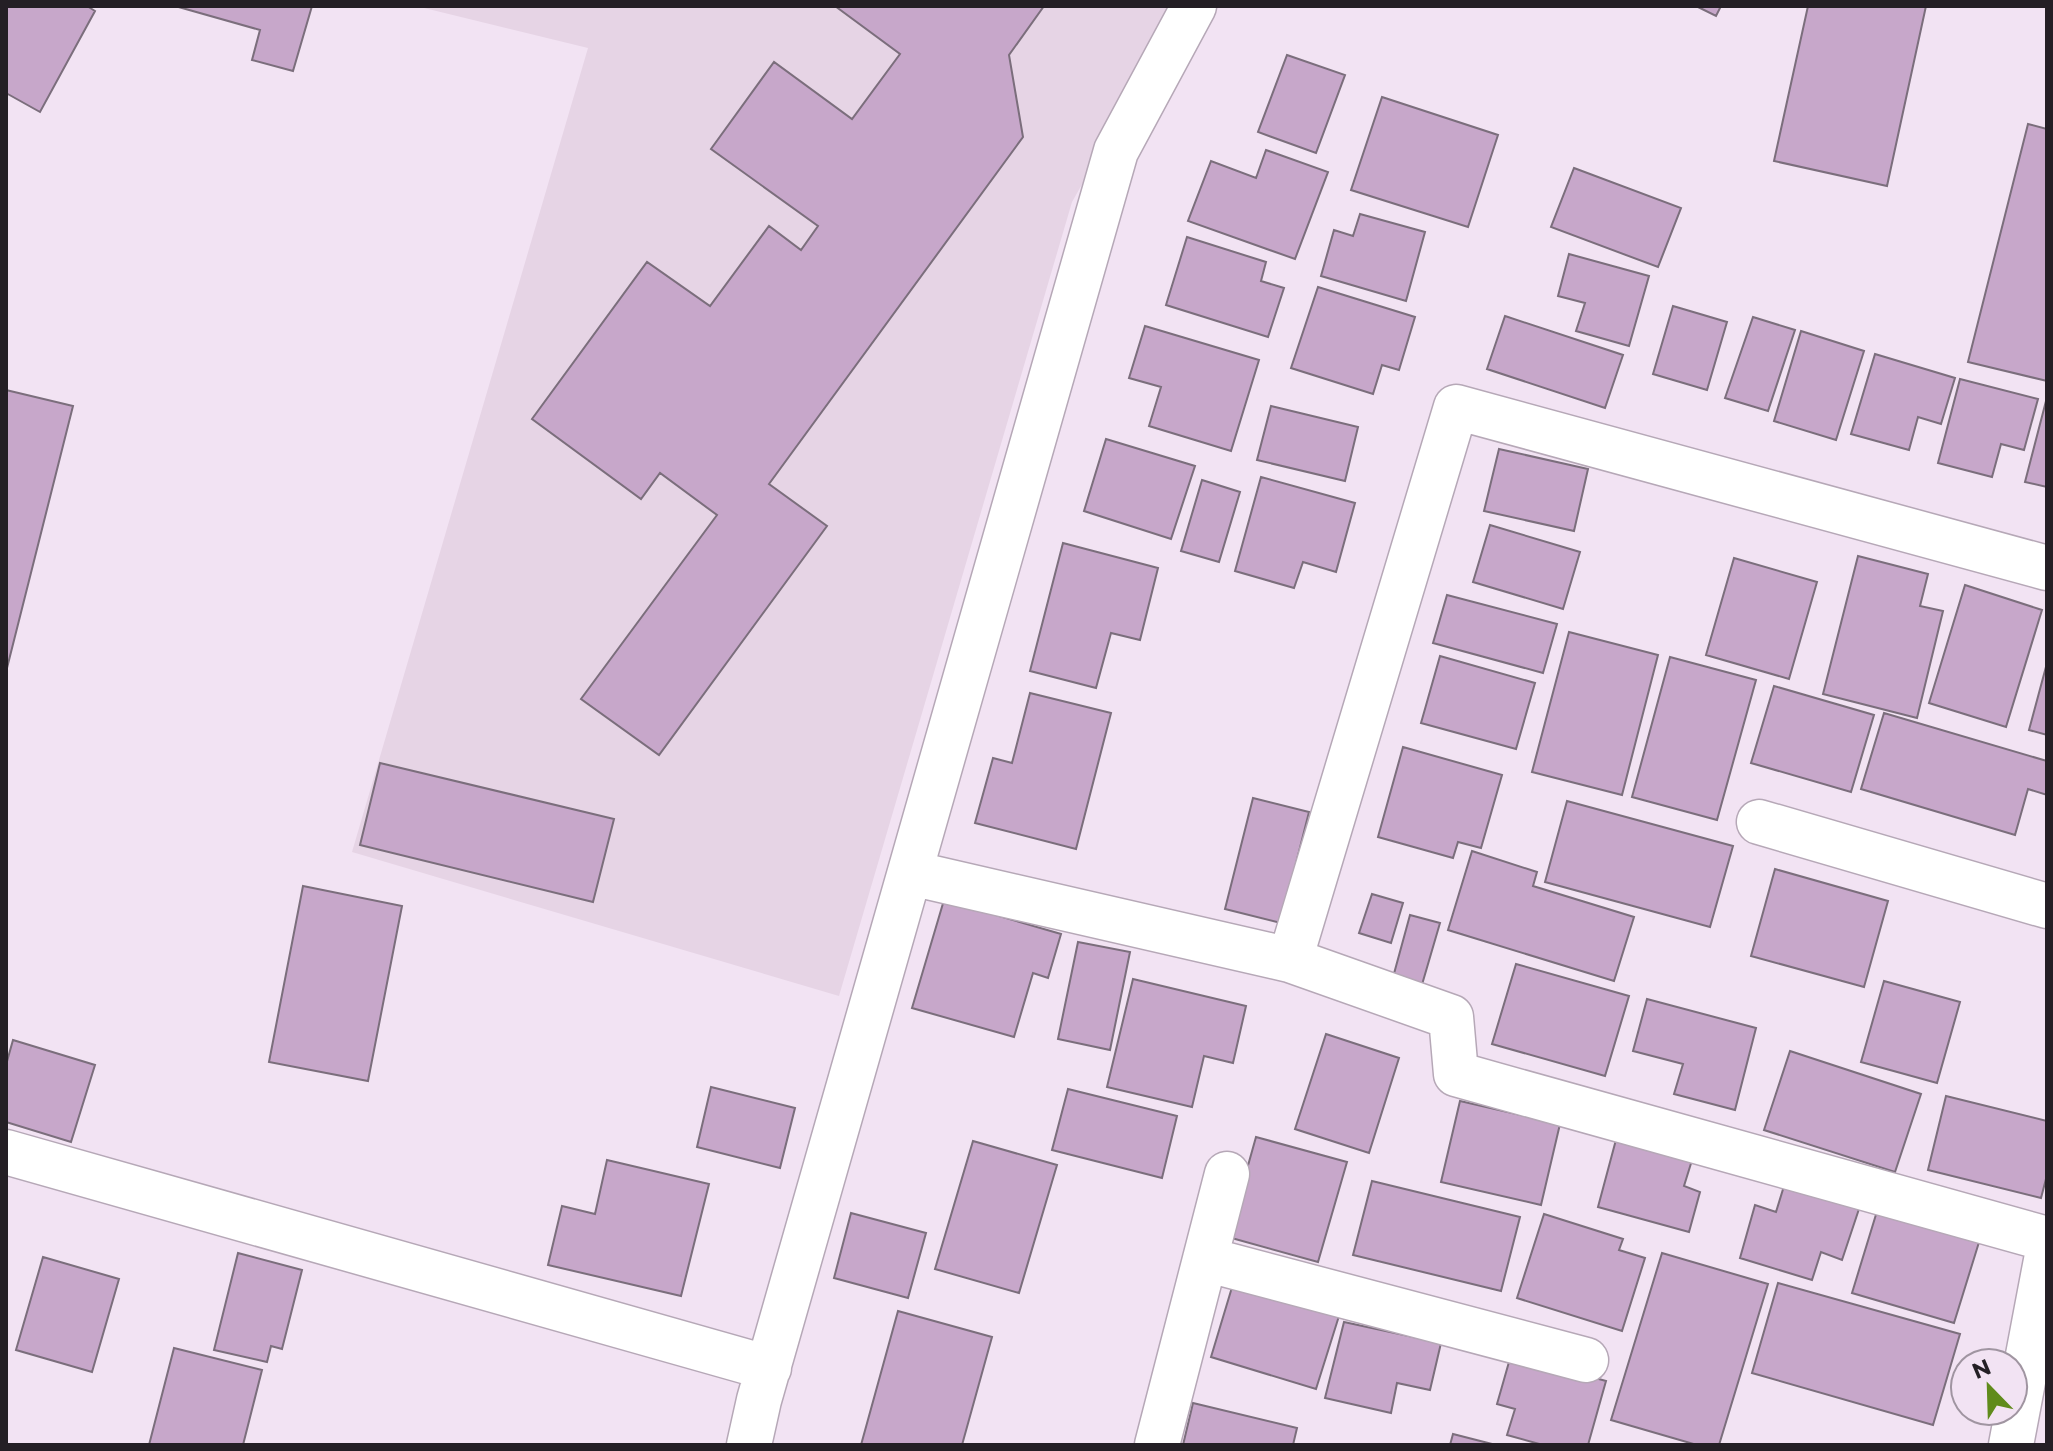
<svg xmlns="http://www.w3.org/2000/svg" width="2053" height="1451" font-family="Montserrat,sans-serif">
  <rect width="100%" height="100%" fill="#f2e3f3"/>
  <path fill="#e6d4e5" d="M 416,6 L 1183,6 L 1072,202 L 839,996 L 352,852 L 588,48 Z"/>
  <path fill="#c7a7ca" stroke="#7b6e7c" stroke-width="2" d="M 6,6 L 87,6 L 95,11 L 40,112 L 6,93 Z
    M 175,6 L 312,6 L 293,71 L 252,60 L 260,30 Z
    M 835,6 L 1044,6 L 1009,55 L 1023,137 L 769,484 L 827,526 L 659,755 L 581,699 L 717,515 L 660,473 L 641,499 L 532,419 L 647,262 L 710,306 L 769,226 L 801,250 L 818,226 L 711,149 L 774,62 L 852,119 L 900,54 Z
    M 1696,6 L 1721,6 L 1716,16 Z
    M 1808,6 L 1926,6 L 1887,186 L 1774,161 Z
    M 1287,55 L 1345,75 L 1316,153 L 1258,132 Z
    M 1382,97 L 1498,135 L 1468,227 L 1351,190 Z
    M 2028,124 L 2047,129 L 2047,381 L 1968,362 Z
    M 1266,150 L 1328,172 L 1295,259 L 1188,221 L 1211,161 L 1256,178 Z
    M 1574,168 L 1681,208 L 1658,267 L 1551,227 Z
    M 1360,214 L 1425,232 L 1406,301 L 1321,276 L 1334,230 L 1353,236 Z
    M 1187,237 L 1266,262 L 1261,281 L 1284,288 L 1268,337 L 1166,305 Z
    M 1569,254 L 1649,276 L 1629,346 L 1576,331 L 1585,303 L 1558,296 Z
    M 1318,287 L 1415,317 L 1399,370 L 1382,365 L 1373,394 L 1291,368 Z
    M 1673,306 L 1727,322 L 1707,390 L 1653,374 Z
    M 1505,316 L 1623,355 L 1605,408 L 1487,369 Z
    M 1753,317 L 1795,330 L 1768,411 L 1725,398 Z
    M 1145,326 L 1259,360 L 1231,451 L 1149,426 L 1161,387 L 1129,378 Z
    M 1801,331 L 1864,351 L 1836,440 L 1774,421 Z
    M 1875,354 L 1955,378 L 1941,424 L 1918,417 L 1909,450 L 1851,434 Z
    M 1960,379 L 2038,399 L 2024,450 L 2001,444 L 1992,477 L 1938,463 Z
    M 6,390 L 73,406 L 6,672 Z
    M 2046,401 L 2047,401 L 2047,487 L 2025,482 Z
    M 1271,406 L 1358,427 L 1345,481 L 1257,460 Z
    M 1106,439 L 1195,466 L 1171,539 L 1084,511 Z
    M 1499,449 L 1588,469 L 1574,531 L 1484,511 Z
    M 1261,477 L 1355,503 L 1336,572 L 1303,562 L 1294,588 L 1235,571 Z
    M 1202,480 L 1240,492 L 1219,562 L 1181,551 Z
    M 1490,525 L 1580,552 L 1563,609 L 1473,582 Z
    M 1063,543 L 1158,568 L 1140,640 L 1111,633 L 1096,688 L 1030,671 Z
    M 1858,556 L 1928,574 L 1920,606 L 1943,611 L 1917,718 L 1823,694 Z
    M 1734,558 L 1817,582 L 1789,679 L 1706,655 Z
    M 1965,585 L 2042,610 L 2006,727 L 1929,703 Z
    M 1447,595 L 1557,624 L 1543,673 L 1433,643 Z
    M 1569,632 L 1658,655 L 1622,795 L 1532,772 Z
    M 1440,656 L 1535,683 L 1516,749 L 1421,723 Z
    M 1670,657 L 1756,680 L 1717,820 L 1632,797 Z
    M 2047,663 L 2047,735 L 2029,730 Z
    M 1774,686 L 1874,715 L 1851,792 L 1751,763 Z
    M 1030,693 L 1111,713 L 1076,849 L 975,823 L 993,758 L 1012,763 Z
    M 1884,713 L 2047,761 L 2047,795 L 2028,789 L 2015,835 L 1861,789 Z
    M 1403,747 L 1502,775 L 1481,848 L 1458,842 L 1453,858 L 1378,837 Z
    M 380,763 L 614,819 L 593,902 L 360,845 Z
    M 1253,798 L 1309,812 L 1281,923 L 1225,909 Z
    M 1567,801 L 1733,846 L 1710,927 L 1545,882 Z
    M 1472,851 L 1537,872 L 1533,886 L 1634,917 L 1614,981 L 1448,930 Z
    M 1775,869 L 1888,901 L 1864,987 L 1751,956 Z
    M 303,886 L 402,906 L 368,1081 L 269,1062 Z
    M 1372,894 L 1403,903 L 1391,943 L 1359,933 Z
    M 944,900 L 1061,934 L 1048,978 L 1033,973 L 1014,1037 L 912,1008 Z
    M 1410,915 L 1440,923 L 1421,988 L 1392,981 Z
    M 1078,942 L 1130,952 L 1110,1050 L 1058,1039 Z
    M 1516,964 L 1629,996 L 1605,1076 L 1492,1044 Z
    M 1133,979 L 1246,1006 L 1233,1063 L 1204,1056 L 1192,1107 L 1107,1087 Z
    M 1884,981 L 1960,1002 L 1937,1083 L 1861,1062 Z
    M 1647,999 L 1756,1028 L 1735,1110 L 1674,1094 L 1683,1064 L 1633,1051 Z
    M 1326,1034 L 1399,1058 L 1369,1153 L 1295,1129 Z
    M 13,1040 L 95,1065 L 71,1142 L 6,1122 L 6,1065 Z
    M 1790,1051 L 1921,1094 L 1895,1172 L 1764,1130 Z
    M 711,1087 L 795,1108 L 780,1168 L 697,1147 Z
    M 1068,1089 L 1177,1116 L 1162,1178 L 1052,1150 Z
    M 1946,1096 L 2047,1121 L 2047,1175 L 2041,1198 L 1928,1170 Z
    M 1460,1101 L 1560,1124 L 1541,1205 L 1441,1182 Z
    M 1617,1136 L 1693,1157 L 1684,1186 L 1700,1192 L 1689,1232 L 1598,1207 Z
    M 1256,1137 L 1347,1162 L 1318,1262 L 1228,1237 Z
    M 973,1141 L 1057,1165 L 1019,1293 L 935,1269 Z
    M 607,1160 L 709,1184 L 681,1296 L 548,1265 L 562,1206 L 595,1214 Z
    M 1372,1181 L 1520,1217 L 1501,1291 L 1353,1255 Z
    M 1784,1186 L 1859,1209 L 1842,1260 L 1821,1252 L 1812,1280 L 1740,1258 L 1755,1205 L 1776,1212 Z
    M 1878,1208 L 1980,1239 L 1954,1323 L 1852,1293 Z
    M 851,1213 L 926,1233 L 908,1298 L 834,1278 Z
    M 1544,1214 L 1623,1239 L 1619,1250 L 1645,1258 L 1622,1331 L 1517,1298 Z
    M 238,1253 L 302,1270 L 282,1349 L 271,1346 L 267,1362 L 214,1350 Z
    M 1662,1253 L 1768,1284 L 1719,1445 L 1697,1445 L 1611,1420 Z
    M 43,1257 L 119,1279 L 92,1372 L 16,1350 Z
    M 1778,1283 L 1960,1334 L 1933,1425 L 1752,1373 Z
    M 1233,1284 L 1339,1316 L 1316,1389 L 1211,1357 Z
    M 898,1311 L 992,1337 L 962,1445 L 861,1445 Z
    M 1344,1322 L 1441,1343 L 1430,1390 L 1397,1383 L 1391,1413 L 1325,1398 Z
    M 174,1348 L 262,1370 L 243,1445 L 149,1445 Z
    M 1511,1355 L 1606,1381 L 1588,1445 L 1543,1445 L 1507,1435 L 1515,1409 L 1497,1404 Z
    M 1193,1403 L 1297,1428 L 1293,1445 L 1183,1445 Z
    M 1453,1434 L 1496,1445 L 1450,1445 Z"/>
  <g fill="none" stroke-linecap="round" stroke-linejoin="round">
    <g stroke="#b6a8b7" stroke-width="47">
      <path id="minor" d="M 1759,822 L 2047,906
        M 911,873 L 1290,960 L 1451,1017 L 1456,1074 L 2047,1239
        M 1290,960 L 1456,407 L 2047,568
        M 6,1152 L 769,1368
        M 1205,1259 L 1586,1360
        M 749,1445 L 759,1400 L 1116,151 L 1194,6
        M 1157,1445 L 1227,1174
        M 2011,1445 L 2047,1255"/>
    </g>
    <use href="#minor" stroke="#fff" stroke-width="44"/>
  </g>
  <rect width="2053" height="1451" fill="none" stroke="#241f25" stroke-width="16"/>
  <g transform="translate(1989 1387) rotate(337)"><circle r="38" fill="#f2e3f3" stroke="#a095a1" stroke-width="2"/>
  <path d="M0-6L14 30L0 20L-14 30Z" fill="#608b1b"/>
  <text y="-12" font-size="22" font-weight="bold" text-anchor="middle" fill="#241f25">N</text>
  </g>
</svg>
